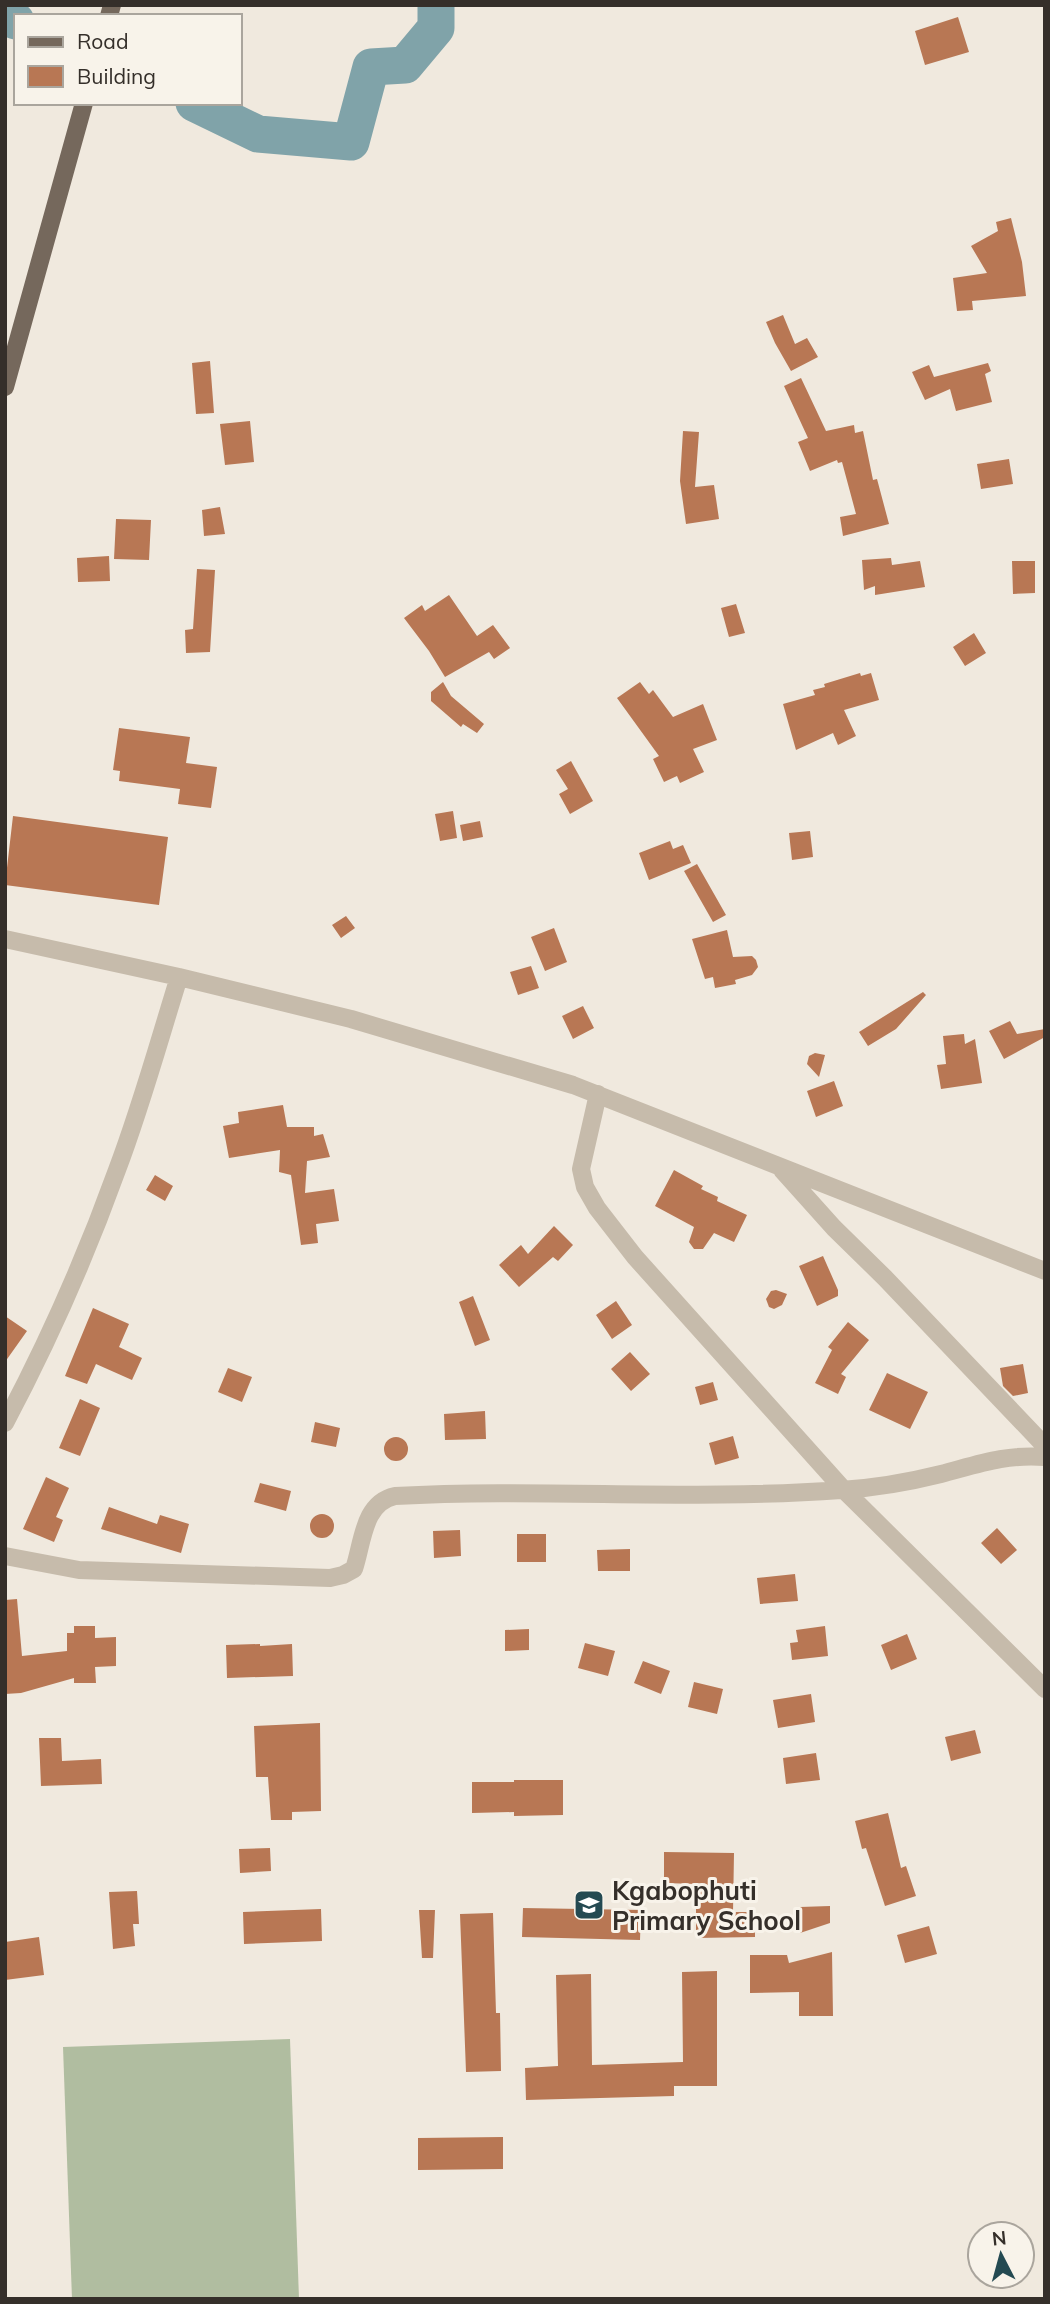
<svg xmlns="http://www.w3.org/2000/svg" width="1050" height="2304" font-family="Mulish,sans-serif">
  <rect width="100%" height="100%" fill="#f0e9de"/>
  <path fill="#b0bda0" d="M 290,2039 L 299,2299 L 72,2299 L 63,2047 Z"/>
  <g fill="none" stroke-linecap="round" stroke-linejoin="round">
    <path stroke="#80a3a9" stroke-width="37" d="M 5,17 L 16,21
      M 194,103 L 258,134 L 351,142 L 371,67 L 405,65 L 436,28 L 436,5"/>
  </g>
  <path fill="#b87754" d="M 958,17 L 969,52 L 925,65 L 915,31 Z
    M 1011,218 L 1022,262 L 1026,296 L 972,301 L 973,310 L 957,311 L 953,278 L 987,273 L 971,246 L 998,231 L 996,222 Z
    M 783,315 L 795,344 L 807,338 L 818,357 L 791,371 L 775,343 L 766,322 Z
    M 210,361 L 214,413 L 196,414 L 192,363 Z
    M 988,363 L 991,371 L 985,374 L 992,402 L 956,411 L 950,389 L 925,400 L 912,372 L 929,365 L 934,377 Z
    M 801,378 L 826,431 L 854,425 L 855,433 L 863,431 L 873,480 L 877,479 L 889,524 L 843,536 L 840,517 L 856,514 L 842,462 L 838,463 L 837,460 L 810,471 L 798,442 L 808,438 L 784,386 Z
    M 250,421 L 254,462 L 225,465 L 220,424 Z
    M 683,431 L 699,432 L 695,487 L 714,485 L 719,519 L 686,524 L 680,481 Z
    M 1009,459 L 1013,484 L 981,489 L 977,464 Z
    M 220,507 L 225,534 L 204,536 L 202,510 Z
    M 116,519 L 151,520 L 149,560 L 114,559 Z
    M 109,556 L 110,581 L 78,582 L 77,558 Z
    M 891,558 L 892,565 L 920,561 L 925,587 L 875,595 L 875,586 L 864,590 L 862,560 Z
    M 1012,561 L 1035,561 L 1035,593 L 1013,594 Z
    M 197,569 L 215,570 L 210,652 L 186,653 L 185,630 L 193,629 Z
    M 449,595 L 477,636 L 493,625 L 510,648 L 494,659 L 489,652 L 445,677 L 429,651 L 404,618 L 422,605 L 425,611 Z
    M 736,604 L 745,633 L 729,637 L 721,608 Z
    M 974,633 L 986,653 L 965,666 L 953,647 Z
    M 860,673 L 861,676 L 871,673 L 879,700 L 844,710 L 856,736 L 838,745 L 833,733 L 796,750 L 783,704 L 815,695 L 813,690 L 825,687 L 824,684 Z
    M 443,682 L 451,696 L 484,724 L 477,733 L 463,724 L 461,727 L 431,701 L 431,692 Z
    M 640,682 L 649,694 L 653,690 L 673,717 L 703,704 L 717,740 L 693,749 L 704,772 L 680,783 L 677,776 L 664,782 L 653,759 L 659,756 L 617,698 Z
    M 119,728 L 190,737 L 186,763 L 217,767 L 211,808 L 178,804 L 180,789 L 119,781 L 120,771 L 113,770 Z
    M 571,761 L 593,801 L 570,814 L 559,794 L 568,789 L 556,770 Z
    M 453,811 L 457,838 L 440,841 L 435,814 Z
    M 13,816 L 168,837 L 159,905 L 5,885 Z
    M 480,821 L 483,837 L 463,841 L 460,825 Z
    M 810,831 L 813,857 L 792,860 L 789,833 Z
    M 670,841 L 673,849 L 683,845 L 691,863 L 649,880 L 639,853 Z
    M 697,864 L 726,915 L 713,922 L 684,871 Z
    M 346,916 L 355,928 L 341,938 L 332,925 Z
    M 554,928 L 567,962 L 545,971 L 531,937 Z
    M 727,930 L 733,957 L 752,956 L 756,960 L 758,967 L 752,975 L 735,980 L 736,984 L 715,988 L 713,977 L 705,979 L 692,939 Z
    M 531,966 L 539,988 L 518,995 L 510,972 Z
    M 923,992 L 926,995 L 896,1029 L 868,1046 L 859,1032 Z
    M 583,1006 L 594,1028 L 573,1039 L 562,1016 Z
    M 1010,1021 L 1017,1034 L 1045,1029 L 1045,1037 L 1004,1059 L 989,1031 Z
    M 964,1034 L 965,1044 L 975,1039 L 982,1083 L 941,1089 L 937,1065 L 946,1064 L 943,1036 Z
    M 815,1053 L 825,1055 L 819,1077 L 807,1064 L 809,1056 Z
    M 834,1081 L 843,1106 L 816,1117 L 807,1091 Z
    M 283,1105 L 287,1127 L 314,1127 L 314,1136 L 323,1134 L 330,1157 L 307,1161 L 305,1193 L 334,1189 L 339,1221 L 316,1224 L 318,1243 L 301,1245 L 291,1175 L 279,1172 L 280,1150 L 229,1158 L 223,1126 L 239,1123 L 238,1112 Z
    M 674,1170 L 703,1186 L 701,1189 L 718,1197 L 717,1201 L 747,1215 L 734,1242 L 714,1233 L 703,1249 L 694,1249 L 689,1242 L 694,1227 L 655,1206 Z
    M 155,1175 L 173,1186 L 165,1201 L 146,1190 Z
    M 554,1226 L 573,1245 L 558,1261 L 553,1257 L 519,1287 L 499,1265 L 521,1245 L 528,1254 Z
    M 823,1256 L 838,1290 L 838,1296 L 817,1306 L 799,1266 Z
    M 776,1290 L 787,1294 L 782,1305 L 774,1309 L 769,1307 L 766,1299 L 771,1291 Z
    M 473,1296 L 490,1340 L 475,1346 L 459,1302 Z
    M 616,1301 L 632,1325 L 612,1339 L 596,1315 Z
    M 93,1308 L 129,1324 L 119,1347 L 142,1358 L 132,1380 L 96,1364 L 87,1384 L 65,1376 Z
    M 5,1316 L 27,1331 L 5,1362 Z
    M 848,1322 L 869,1340 L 841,1374 L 846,1377 L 838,1394 L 815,1383 L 832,1350 L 828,1347 Z
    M 630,1352 L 650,1374 L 631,1391 L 611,1369 Z
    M 1023,1364 L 1028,1393 L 1013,1396 L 1003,1386 L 1000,1368 Z
    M 228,1368 L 252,1377 L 242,1402 L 218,1392 Z
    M 887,1373 L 928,1392 L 910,1429 L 869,1410 Z
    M 713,1382 L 718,1400 L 700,1405 L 695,1387 Z
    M 80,1399 L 100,1408 L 80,1456 L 59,1448 Z
    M 485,1411 L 486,1439 L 445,1440 L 444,1414 Z
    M 315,1422 L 340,1428 L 336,1447 L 311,1442 Z
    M 733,1436 L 739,1458 L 715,1465 L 709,1443 Z
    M384 1449a12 12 0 1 1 24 0a12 12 0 1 1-24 0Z
    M 46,1477 L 69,1488 L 56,1517 L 63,1520 L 54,1542 L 23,1529 Z
    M 260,1483 L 291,1491 L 286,1511 L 254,1502 Z
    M 109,1507 L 157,1524 L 160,1515 L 189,1524 L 181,1553 L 101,1529 Z
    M310 1526a12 12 0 1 1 24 0a12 12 0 1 1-24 0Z
    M 997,1528 L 1017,1550 L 1001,1564 L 981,1543 Z
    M 460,1530 L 461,1556 L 434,1558 L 433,1531 Z
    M 517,1534 L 546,1534 L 546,1562 L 517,1562 Z
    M 630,1549 L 630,1571 L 598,1571 L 597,1550 Z
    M 795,1574 L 798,1601 L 760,1604 L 757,1578 Z
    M 17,1599 L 22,1656 L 67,1651 L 67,1633 L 74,1633 L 74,1626 L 95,1626 L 95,1638 L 116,1637 L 116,1666 L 95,1667 L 96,1683 L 74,1683 L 74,1678 L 21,1693 L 5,1694 L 5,1600 Z
    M 825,1626 L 828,1656 L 792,1660 L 790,1643 L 798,1642 L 796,1630 Z
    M 529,1629 L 529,1650 L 505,1651 L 505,1630 Z
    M 907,1634 L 917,1659 L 891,1670 L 881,1645 Z
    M 585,1643 L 615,1651 L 608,1676 L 578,1668 Z
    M 260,1644 L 260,1646 L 292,1644 L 293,1676 L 227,1678 L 226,1645 Z
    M 643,1661 L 670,1671 L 661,1694 L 634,1683 Z
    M 694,1682 L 723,1689 L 717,1714 L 688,1707 Z
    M 811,1694 L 815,1722 L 778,1728 L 773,1700 Z
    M 320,1723 L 321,1811 L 292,1812 L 292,1820 L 271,1820 L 268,1777 L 256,1777 L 254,1726 Z
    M 975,1730 L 981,1753 L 951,1761 L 945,1737 Z
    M 39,1738 L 61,1738 L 62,1761 L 101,1759 L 102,1784 L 41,1786 Z
    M 816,1753 L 820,1780 L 786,1784 L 783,1758 Z
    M 514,1780 L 563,1780 L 563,1815 L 514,1816 L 514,1812 L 472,1813 L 472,1782 L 514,1782 Z
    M 888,1813 L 901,1868 L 906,1866 L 916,1896 L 885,1906 L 866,1848 L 862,1849 L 855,1821 Z
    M 270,1848 L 271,1871 L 240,1873 L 239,1849 Z
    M 664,1852 L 734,1853 L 733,1912 L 755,1912 L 755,1937 L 696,1938 L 696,1884 L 664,1883 Z
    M 137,1891 L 139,1924 L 133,1924 L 135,1946 L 113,1949 L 109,1892 Z
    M 830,1906 L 830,1923 L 800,1933 L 800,1907 Z
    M 523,1908 L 641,1910 L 640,1940 L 522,1937 Z
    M 321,1909 L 322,1941 L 244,1944 L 243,1912 Z
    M 419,1910 L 435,1910 L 433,1958 L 422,1958 Z
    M 493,1913 L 496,2013 L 500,2013 L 501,2071 L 466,2072 L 460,1914 Z
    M 929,1926 L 937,1954 L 905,1963 L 897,1935 Z
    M 39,1937 L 44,1975 L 5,1980 L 5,1942 Z
    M 832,1952 L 833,2016 L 799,2016 L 799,1992 L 750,1993 L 750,1955 L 787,1955 L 789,1963 Z
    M 717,1971 L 717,2086 L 674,2086 L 674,2096 L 526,2100 L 525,2068 L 558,2066 L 556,1975 L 591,1974 L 592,2065 L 683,2062 L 682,1972 Z
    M 503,2137 L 503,2169 L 418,2170 L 418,2138 Z"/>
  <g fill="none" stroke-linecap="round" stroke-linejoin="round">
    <path stroke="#c6bbab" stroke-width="18" d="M 5,939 L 179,977 L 351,1019 L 573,1085 L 1045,1271
      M 598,1094 L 581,1169 L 585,1187 L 597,1208 L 635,1257 L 844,1490 L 1045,1689
      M 782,1170 L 834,1228 L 885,1278 L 1045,1446
      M 5,1423 C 48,1342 86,1256 117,1170 C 141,1107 159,1041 179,977
      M 5,1556 L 79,1570 L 330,1578 L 343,1575 L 354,1569 C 363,1542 363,1503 395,1496 C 544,1488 693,1501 841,1490 C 874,1488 909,1482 941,1474 C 979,1464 1005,1454 1045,1457"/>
    <path stroke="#75685c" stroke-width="18" d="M 109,16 L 112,5
      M 5,387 L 84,103"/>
  </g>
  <defs>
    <g id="school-square" transform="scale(1.575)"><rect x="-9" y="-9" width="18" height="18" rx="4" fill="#244a52" stroke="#f8f3ea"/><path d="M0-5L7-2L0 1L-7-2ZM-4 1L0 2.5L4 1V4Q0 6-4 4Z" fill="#fff"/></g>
  </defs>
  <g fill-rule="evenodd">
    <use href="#school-square" x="589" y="1905"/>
  </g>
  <g text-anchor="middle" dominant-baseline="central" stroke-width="6" stroke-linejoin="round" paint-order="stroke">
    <g font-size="26" font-weight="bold" fill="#352f2a" stroke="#f8f3ea" text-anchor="start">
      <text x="612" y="1890">Kgabophuti<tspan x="612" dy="30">Primary School</tspan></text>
    </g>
  </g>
  <rect width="1050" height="2304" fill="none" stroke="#352f2a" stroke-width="14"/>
  <rect x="14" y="14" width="228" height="91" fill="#f8f3ea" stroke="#aaa59d" stroke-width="2"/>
  <rect x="28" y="37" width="35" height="10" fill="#75685c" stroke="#aaa59d" stroke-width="2"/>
  <text x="77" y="49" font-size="21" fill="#352f2a">Road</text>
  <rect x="28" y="66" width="35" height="21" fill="#b87754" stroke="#aaa59d" stroke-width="2"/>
  <text x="77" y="84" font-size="21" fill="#352f2a">Building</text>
  <g transform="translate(1001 2255) rotate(354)"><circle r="33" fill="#f8f3ea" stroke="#aaa59d" stroke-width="2"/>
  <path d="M0-5L12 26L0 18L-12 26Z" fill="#244a52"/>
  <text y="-10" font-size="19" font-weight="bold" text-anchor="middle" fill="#352f2a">N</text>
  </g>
</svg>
